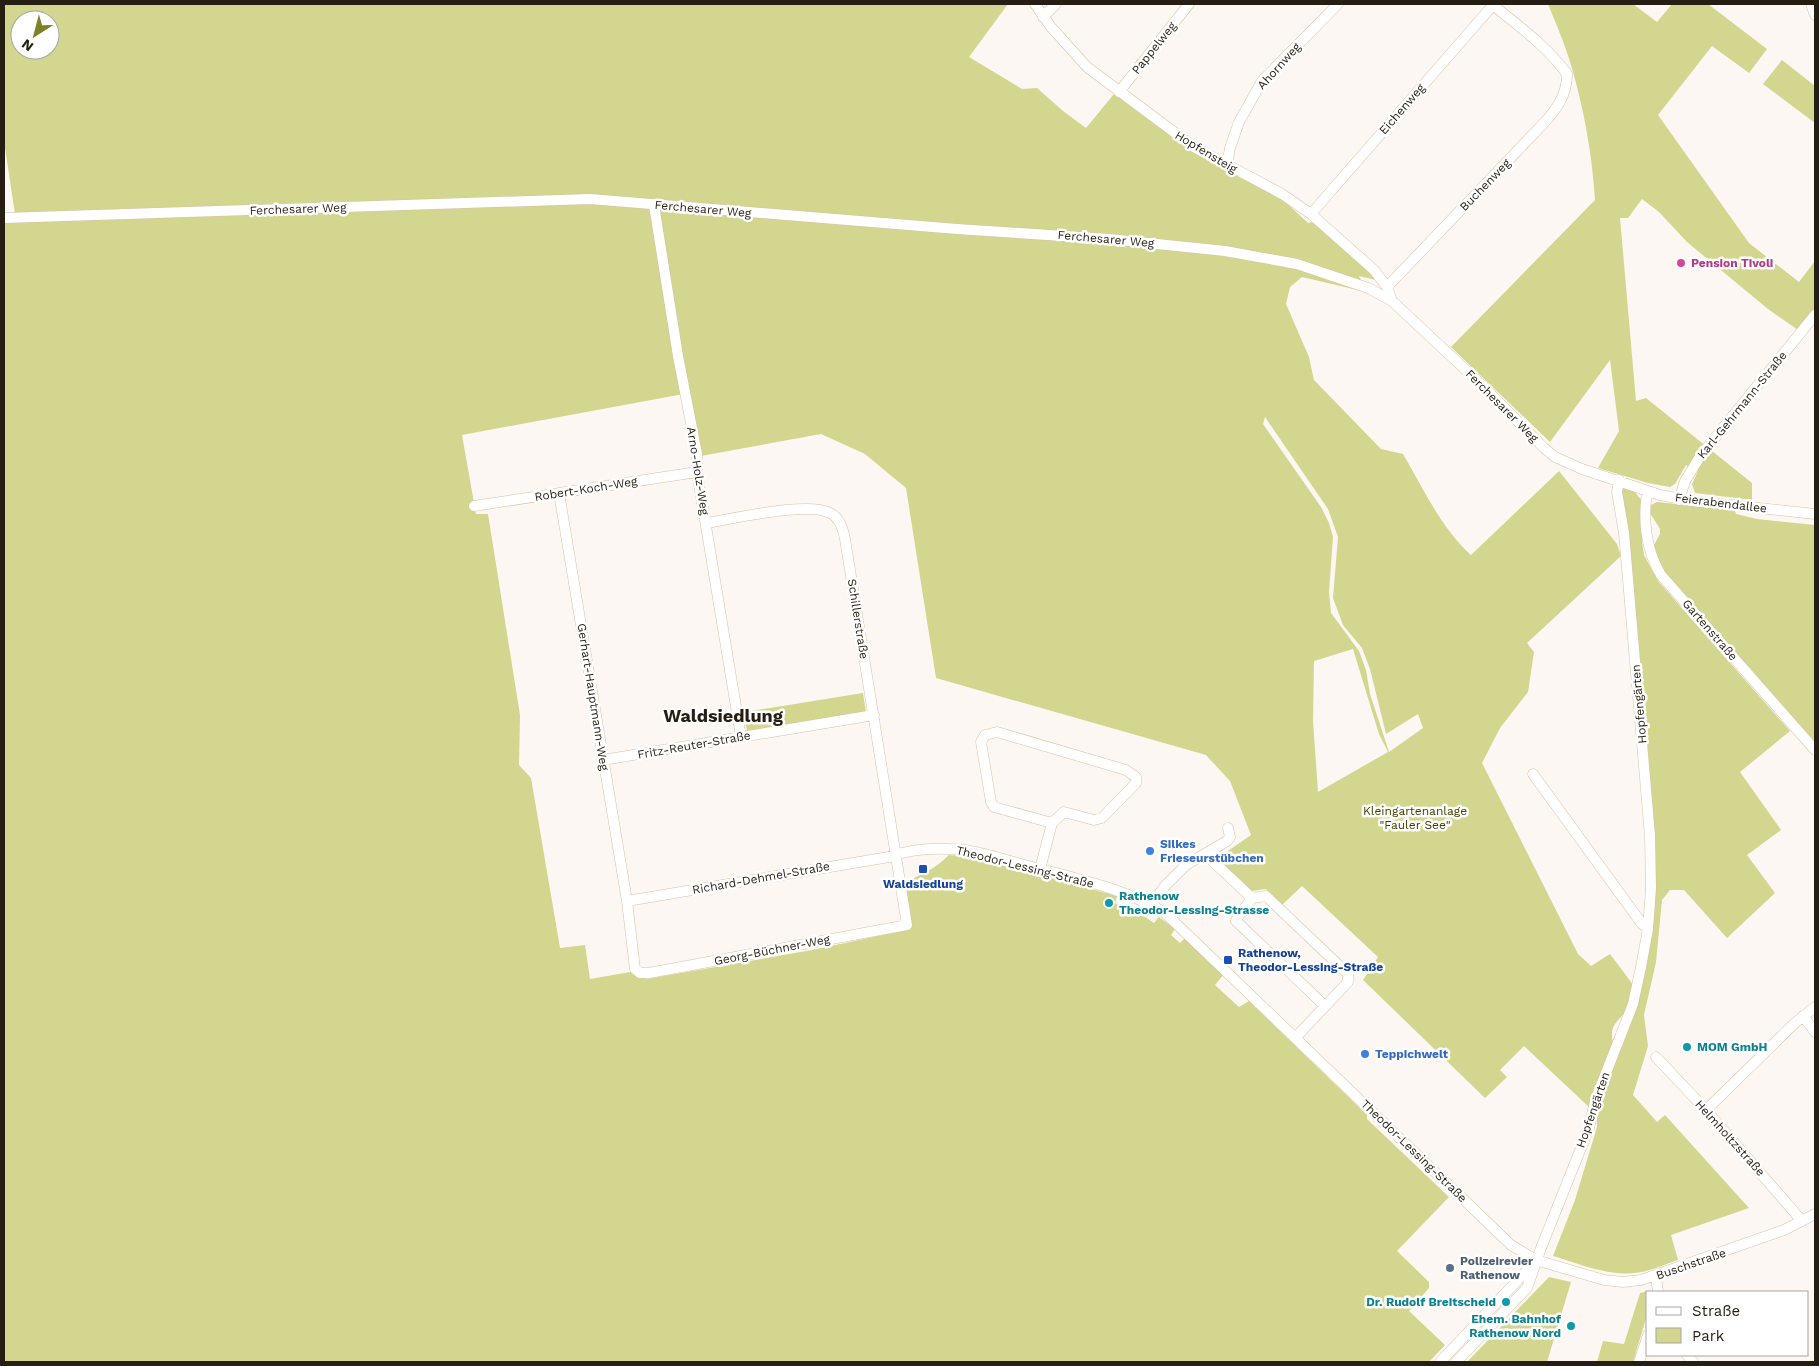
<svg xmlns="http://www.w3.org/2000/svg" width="1819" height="1366" font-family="'Work Sans',sans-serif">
  <rect width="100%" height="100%" fill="#fcf7f2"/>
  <path fill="#d3d68e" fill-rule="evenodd" d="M 4,4 L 1008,4 L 969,57 L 1022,89 L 1037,88 L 1063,111 L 1086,128 L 1114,94 L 1188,149 L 1281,198 L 1308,223 L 1312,222 L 1380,281 L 1359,276 L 1366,292 L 1302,277 L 1290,287 L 1286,304 L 1309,357 L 1314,380 L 1381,449 L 1403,454 C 1423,488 1441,528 1471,555 L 1559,471 L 1617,544 L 1621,556 L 1527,643 L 1534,652 L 1528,692 L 1500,728 L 1482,763 L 1578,954 L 1591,966 L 1610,954 L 1634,986 C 1633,993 1632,1000 1629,1006 C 1621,1021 1608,1023 1613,1042 L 1590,1101 L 1590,1108 L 1524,1046 L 1500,1070 L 1507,1077 L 1485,1098 L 1363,980 L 1378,957 L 1302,886 L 1282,905 L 1266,889 L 1251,891 L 1215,860 L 1251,835 L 1230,781 L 1206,755 L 936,678 L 906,488 L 865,454 L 821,434 L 701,456 L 689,393 L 462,435 L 476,514 L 488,514 L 520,715 L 519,765 L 531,778 L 560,948 L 585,945 L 590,979 L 630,972 L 647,979 L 812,950 L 906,930 L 904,882 C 922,875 936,868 949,855 L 974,857 L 1117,896 L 1115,903 L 1139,913 L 1154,923 L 1159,917 L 1175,929 L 1171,935 L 1180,943 L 1185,938 L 1224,974 L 1215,985 L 1239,1007 L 1249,1001 L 1367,1115 L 1367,1119 L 1449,1197 L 1397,1251 L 1429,1282 L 1429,1288 L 1409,1311 L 1445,1345 L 1429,1362 L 4,1362 L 4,222 L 16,221 L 4,141 ZM 20,20 L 50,20 L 50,50 L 20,50 ZM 1265,417 L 1328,509 L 1338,537 L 1333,598 L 1343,625 L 1362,648 L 1370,669 L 1386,734 L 1418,714 L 1423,728 L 1389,752 L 1370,694 L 1366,670 L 1359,651 L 1331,613 L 1329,592 L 1333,537 L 1329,523 L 1321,507 L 1263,424 ZM 1353,649 L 1379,734 L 1388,752 L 1318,792 L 1313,721 L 1314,661 Z
    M 1548,4 L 1633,4 L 1657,22 L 1672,4 L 1708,4 L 1767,49 L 1749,73 L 1712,46 L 1658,115 L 1749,243 L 1799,282 L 1815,261 L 1815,313 L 1798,330 L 1768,309 L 1687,242 L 1659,212 L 1642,199 L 1628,218 L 1620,218 L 1636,401 L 1646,398 L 1752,483 L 1752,500 L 1695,493 L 1692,484 L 1698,471 L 1686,465 L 1675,484 L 1670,487 L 1648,483 L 1598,468 L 1619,431 L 1610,360 L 1550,442 L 1451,347 L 1595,200 C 1592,154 1584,109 1571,65 C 1565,44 1556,24 1548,4 Z
    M 1782,60 L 1815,86 L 1815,123 L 1763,84 Z
    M 1621,486 L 1634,491 L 1642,501 L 1642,542 L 1644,555 L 1658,581 L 1790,731 L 1740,772 L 1781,830 L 1747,855 L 1775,893 L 1727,938 L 1684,890 L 1670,890 L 1662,900 L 1656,962 L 1644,1015 L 1648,1046 L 1633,1095 L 1657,1122 L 1665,1115 L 1749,1208 L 1671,1235 L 1678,1260 C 1666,1264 1653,1270 1641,1272 C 1612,1278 1580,1264 1553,1256 L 1575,1200 L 1597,1127 L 1597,1105 L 1635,1007 L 1652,890 L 1620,490 Z
    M 1657,502 L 1735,510 L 1736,514 L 1757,519 L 1815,525 L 1815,742 L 1661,568 L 1656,559 L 1654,545 L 1660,534 L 1660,529 L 1650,513 L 1651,505 Z
    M 863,693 L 866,712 L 747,731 L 744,712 Z
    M 1549,1277 L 1571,1282 L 1547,1362 L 1467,1362 Z
    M 1648,1291 L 1648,1312 L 1633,1362 L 1597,1362 L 1603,1341 L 1624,1344 L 1640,1293 Z"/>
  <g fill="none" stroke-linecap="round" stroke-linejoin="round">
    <g stroke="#d9c1a5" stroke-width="11">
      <path id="minor" d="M 1035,4 L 1051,27 L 1087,67 L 1194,147 L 1282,194 L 1311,214 L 1374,270 L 1387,287 L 1392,301
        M 1811,4 L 1815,15
        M 1043,17 L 1056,4
        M 1119,92 L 1189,4
        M 1227,166 L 1230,148 L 1239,122 L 1262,81 L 1338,4
        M 654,205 L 678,356 L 697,454 L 697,472 L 741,737
        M 1311,214 L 1493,5
        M 4,218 L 590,199 L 957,229 L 1109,239 L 1225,251 L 1297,264 L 1368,288 L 1392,301 L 1482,385 L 1544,448 L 1555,457 L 1582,469 L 1660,495 L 1693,501 L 1815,514
        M 1387,287 L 1542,125 C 1556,110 1567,96 1567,74 C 1547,46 1518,26 1492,4
        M 1647,492 C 1643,520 1646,550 1661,575 L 1815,750
        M 559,493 L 627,901 L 635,969 L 640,973 L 649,973 L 907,925 L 845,539 C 843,529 840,518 830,513 C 809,501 732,519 706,523
        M 1679,500 L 1685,481 L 1701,455 L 1815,315
        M 474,506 L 697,472
        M 603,760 L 874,715
        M 1533,774 L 1642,924 L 1648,929
        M 1205,854 L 1252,898 L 1266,896 L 1348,974 L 1348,982 L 1296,1037
        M 1040,869 L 1052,823 L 1064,812 L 1094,820 L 1102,818 L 1136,783 L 1136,777 L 1126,770 L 997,732 L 985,735 L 981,742 L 991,802 L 994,807 L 1052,823
        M 1252,898 C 1248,906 1239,912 1236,921 L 1325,1006
        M 627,901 L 889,857 C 907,850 931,848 950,849 C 974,849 998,858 1021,864 C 1070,877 1122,887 1165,913 L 1511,1245 L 1536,1260 L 1604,1280 L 1623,1282 L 1641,1280 L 1784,1230 L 1815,1214
        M 1151,905 L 1165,886 L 1186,865 L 1227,841 L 1230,837 L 1228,828
        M 1803,1016 L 1815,1032
        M 1656,1057 L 1706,1110 L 1802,1221
        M 1706,1110 L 1796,1022 L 1815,1007
        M 1656,1276 L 1658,1292
        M 1687,1355 L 1693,1362
        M 1440,1362 L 1534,1263
        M 1456,1362 L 1527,1288 L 1541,1248 L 1589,1128 L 1595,1101 L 1633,1004 L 1641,967 L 1648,929 L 1651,888 L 1650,836 L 1624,533 L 1617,492 L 1619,480
        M 1639,1362 L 1648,1335"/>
    </g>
    <use href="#minor" stroke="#fff" stroke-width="10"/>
  </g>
  <circle fill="#d1479c" stroke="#fff" stroke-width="2" cx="1681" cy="263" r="5"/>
  <g fill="#3f7fe0" stroke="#fff" stroke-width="2">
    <circle cx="1150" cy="851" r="5"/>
    <circle cx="1365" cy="1054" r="5"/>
  </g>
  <g fill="#1a4fb4" stroke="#fff" stroke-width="2">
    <rect x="918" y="864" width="10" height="10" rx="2.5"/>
    <rect x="1223" y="955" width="10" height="10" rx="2.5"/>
  </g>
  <g fill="#0f9aa8" stroke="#fff" stroke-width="2">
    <circle cx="1109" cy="903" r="5"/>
    <circle cx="1687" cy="1047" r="5"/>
    <circle cx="1506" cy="1302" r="5"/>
    <circle cx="1571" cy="1326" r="5"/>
  </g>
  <circle fill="#5c6f8a" stroke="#fff" stroke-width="2" cx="1450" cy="1268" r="5"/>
  <g text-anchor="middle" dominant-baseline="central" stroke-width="5" stroke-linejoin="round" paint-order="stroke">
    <g font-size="12" fill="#271e13" stroke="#fff">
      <text transform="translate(1154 48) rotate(-51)">Pappelweg</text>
      <text transform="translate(1279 66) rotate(-48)">Ahornweg</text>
      <text transform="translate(1402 109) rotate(-49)">Eichenweg</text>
      <text transform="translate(1206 152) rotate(31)">Hopfensteig</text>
      <text transform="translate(1485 185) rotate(-46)">Buchenweg</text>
      <text transform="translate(298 209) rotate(-2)">Ferchesarer Weg</text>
      <text transform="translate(703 209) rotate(5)">Ferchesarer Weg</text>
      <text transform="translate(1106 239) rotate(5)">Ferchesarer Weg</text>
      <text transform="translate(1742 405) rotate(-51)">Karl-Gehrmann-Straße</text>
      <text transform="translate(1502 406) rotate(45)">Ferchesarer Weg</text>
      <text transform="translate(698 471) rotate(81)">Arno-Holz-Weg</text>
      <text transform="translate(586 489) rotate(-9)">Robert-Koch-Weg</text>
      <text transform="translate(1721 503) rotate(7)">Feierabendallee</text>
      <text transform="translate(858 619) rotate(81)">Schillerstraße</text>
      <text transform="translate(1710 630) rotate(49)">Gartenstraße</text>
      <text transform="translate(593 697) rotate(81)">Gerhart-Hauptmann-Weg</text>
      <text transform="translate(1639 704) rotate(-95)">Hopfengärten</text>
      <text transform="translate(694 745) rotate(-10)">Fritz-Reuter-Straße</text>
      <text transform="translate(1025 867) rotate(14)">Theodor-Lessing-Straße</text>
      <text transform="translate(761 878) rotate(-10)">Richard-Dehmel-Straße</text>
      <text transform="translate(772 950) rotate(-11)">Georg-Büchner-Weg</text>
      <text transform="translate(1593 1110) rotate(-71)">Hopfengärten</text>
      <text transform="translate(1730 1138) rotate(48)">Helmholtzstraße</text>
      <text transform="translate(1414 1151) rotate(44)">Theodor-Lessing-Straße</text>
      <text transform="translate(1691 1264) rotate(-19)">Buschstraße</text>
    </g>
    <g font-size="12" font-weight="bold" fill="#b23c85" stroke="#fff" text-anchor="start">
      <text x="1691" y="263">Pension Tivoli</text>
    </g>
    <g font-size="12" fill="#404100" stroke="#fff">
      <text x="1415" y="811">Kleingartenanlage<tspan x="1415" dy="14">"Fauler See"</tspan></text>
    </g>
    <g font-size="12" font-weight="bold" fill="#366cbe" stroke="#fff" text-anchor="start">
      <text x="1160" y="844">Silkes<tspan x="1160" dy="14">Frieseurstübchen</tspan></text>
      <text x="1375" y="1054">Teppichwelt</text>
    </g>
    <g font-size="12" font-weight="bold" fill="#164399" stroke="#fff">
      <text x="923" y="884">Waldsiedlung</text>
      <text x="1238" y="953" text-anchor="start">Rathenow,<tspan x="1238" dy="14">Theodor-Lessing-Straße</tspan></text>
    </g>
    <g font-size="12" font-weight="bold" fill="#0d838f" stroke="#fff" text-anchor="start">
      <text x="1119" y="896">Rathenow<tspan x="1119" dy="14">Theodor-Lessing-Strasse</tspan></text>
      <text x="1697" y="1047">MOM GmbH</text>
      <text x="1496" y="1302" text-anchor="end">Dr. Rudolf Breitscheid</text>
      <text x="1561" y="1319" text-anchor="end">Ehem. Bahnhof<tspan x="1561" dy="14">Rathenow Nord</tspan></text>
    </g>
    <g font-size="12" font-weight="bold" fill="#4e5e75" stroke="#fff" text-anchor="start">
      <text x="1460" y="1261">Polizeirevier<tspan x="1460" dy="14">Rathenow</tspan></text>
    </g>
    <g font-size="18" font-weight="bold" fill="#271e13" stroke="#fff">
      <text x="723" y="715">Waldsiedlung</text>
    </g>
  </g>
  <rect width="1819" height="1366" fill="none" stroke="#271e13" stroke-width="10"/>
  <rect x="1646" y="1291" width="162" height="65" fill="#ffffff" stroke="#a9a5a1"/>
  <rect x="1656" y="1307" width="25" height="8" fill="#ffffff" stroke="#a9a5a1"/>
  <text x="1692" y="1316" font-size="15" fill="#271e13">Straße</text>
  <rect x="1656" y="1328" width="25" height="15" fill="#d3d68e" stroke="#a9a5a1"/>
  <text x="1692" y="1341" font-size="15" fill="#271e13">Park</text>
  <g transform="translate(35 35) rotate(216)"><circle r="24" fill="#ffffff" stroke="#a9a5a1"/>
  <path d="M0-4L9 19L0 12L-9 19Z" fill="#7f8028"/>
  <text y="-8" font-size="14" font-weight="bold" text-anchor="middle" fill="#271e13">N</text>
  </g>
</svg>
